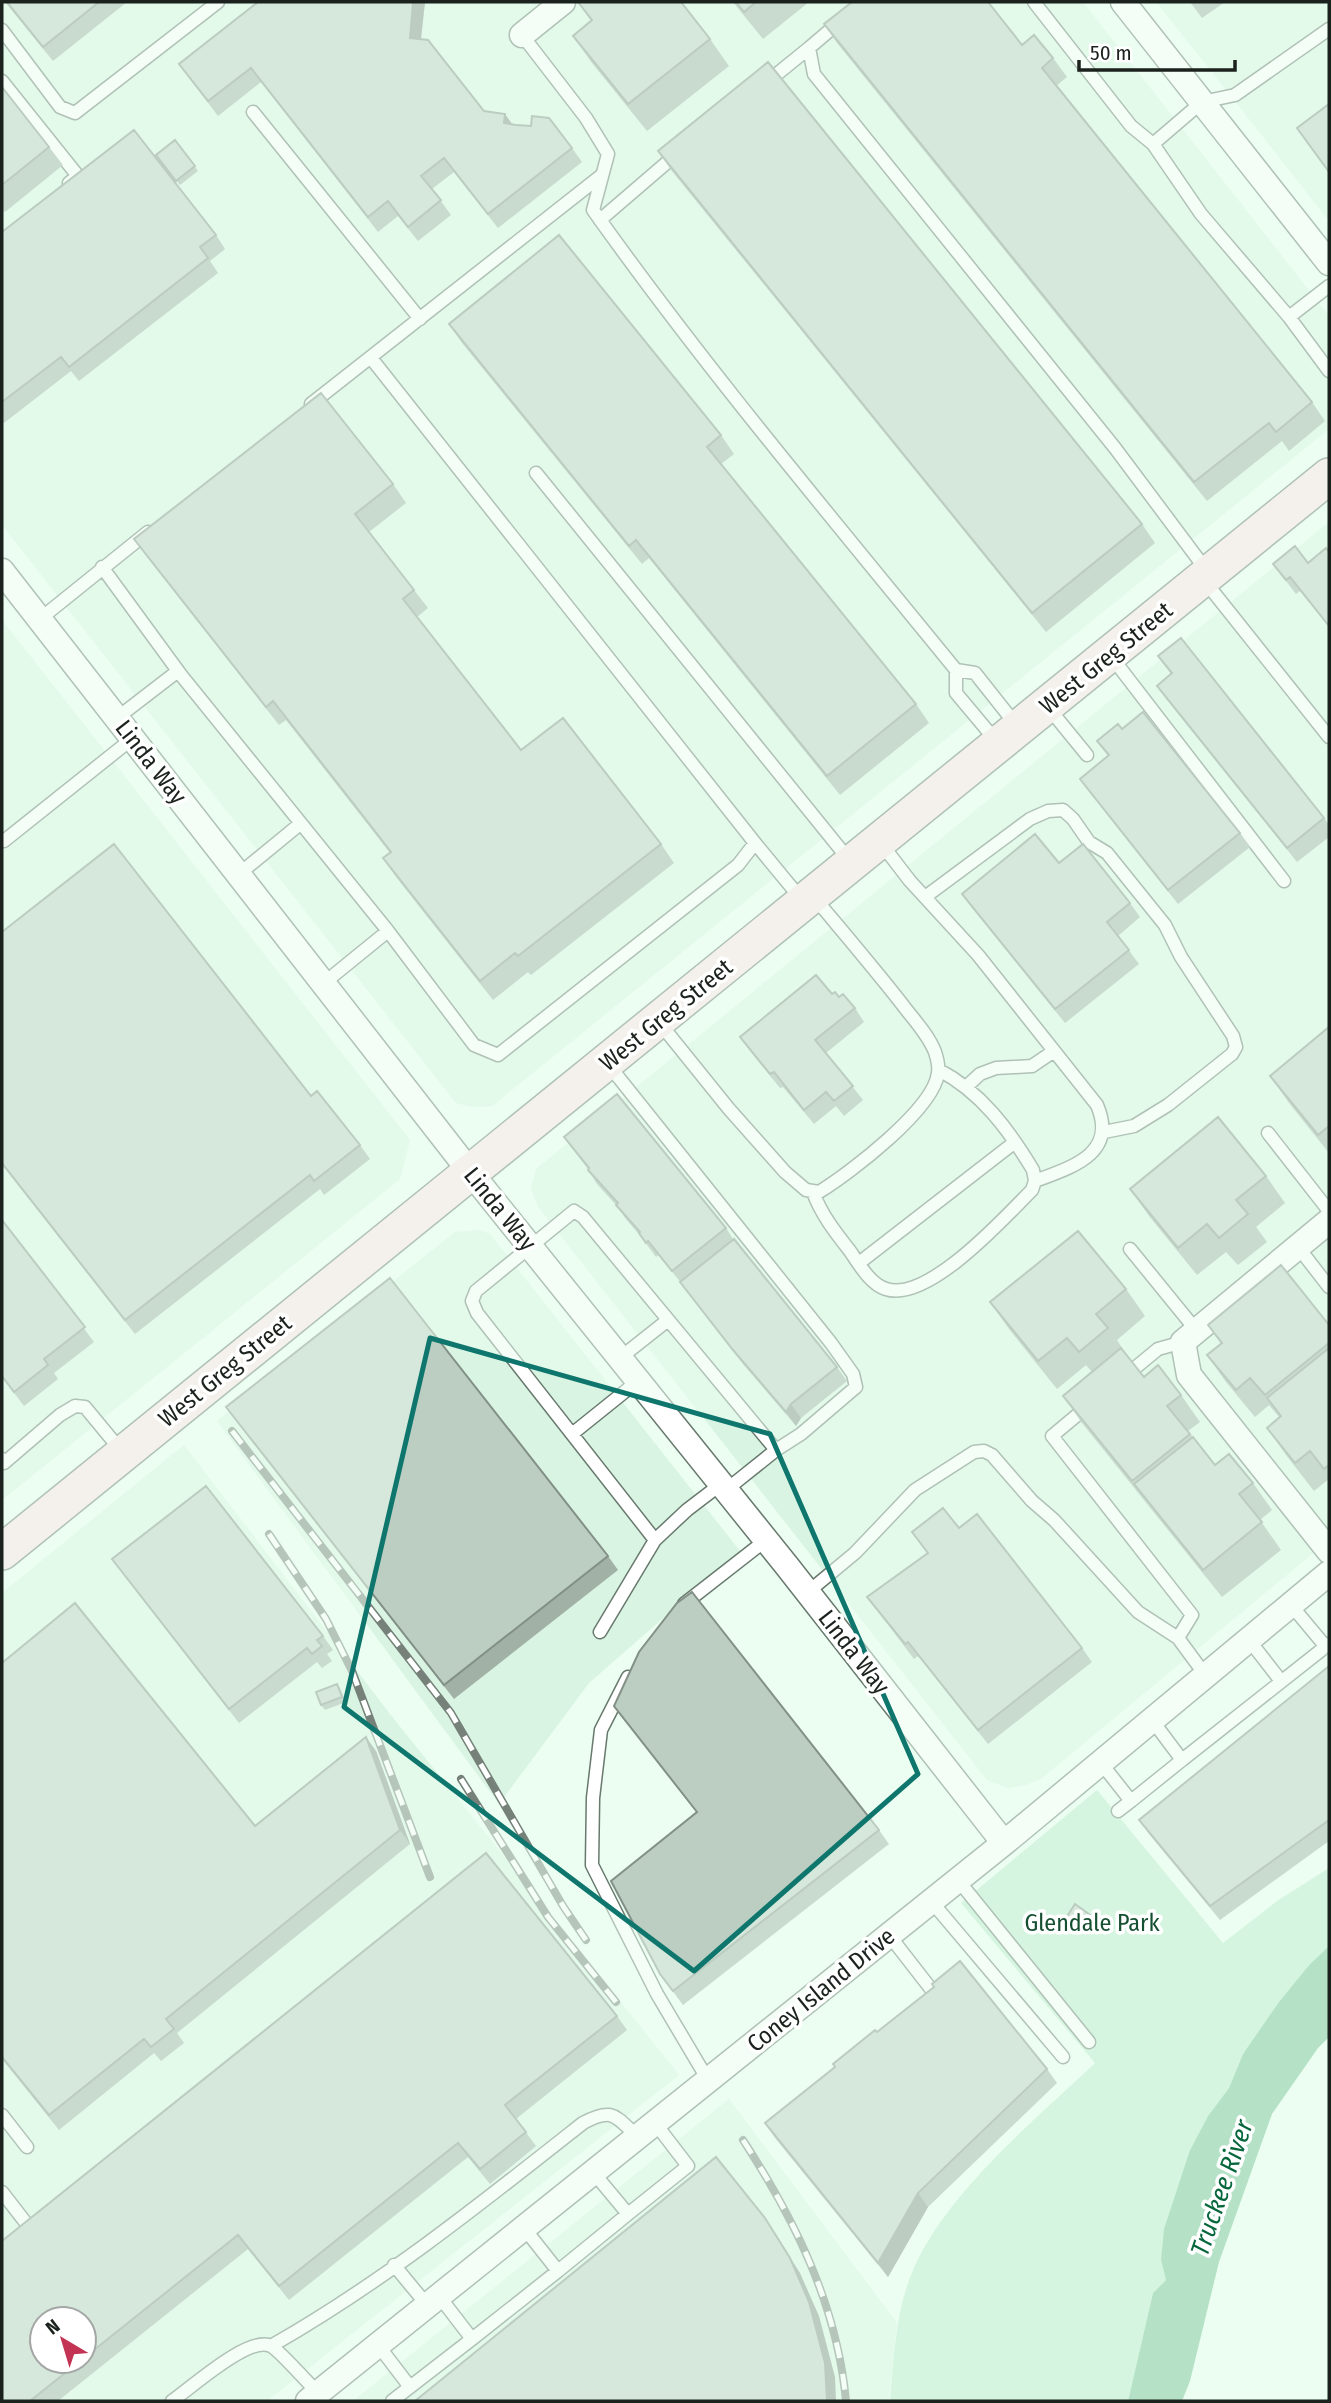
<svg xmlns="http://www.w3.org/2000/svg" width="1331" height="2403" font-family="'Fira Sans Condensed',sans-serif">
  <rect width="100%" height="100%" fill="#ebfef1"/>
  <path fill="#d9f4e2" fill-rule="evenodd" d="M 2,2 L 1083,2 L 1329,316 L 1329,429 L 492,1106 L 472,1107 L 456,1103 L 2,525 Z
    M 1156,2 L 1329,2 L 1329,221 L 1216,77 Z
    M 1329,522 L 1329,1540 L 1042,1778 L 1026,1785 L 1008,1788 L 987,1780 L 539,1208 L 531,1189 L 536,1169 Z
    M 2,620 L 410,1140 L 400,1179 L 2,1500 Z
    M 480,1230 L 490,1234 L 740,1551 L 589,1683 L 499,1804 L 217,1421 L 455,1232 Z
    M 184,1445 L 390,1714 L 679,2075 L 267,2401 L 2,2401 L 2,1593 ZM 42,2319 L 84,2319 L 84,2361 L 42,2361 Z
    M 729,2099 L 897,2323 L 889,2401 L 353,2401 Z"/>
  <path fill="#bceccd" d="M 1097,1790 L 1223,1943 L 1277,1901 L 1329,1868 L 1329,1946 L 1310,1964 L 1243,2054 L 1229,2088 L 1208,2116 L 1190,2150 L 1161,2260 L 1166,2280 L 1153,2293 L 1128,2401 L 890,2401 C 894,2359 895,2315 911,2275 C 942,2196 1033,2122 1095,2063 L 961,1903 Z"/>
  <path fill="#74c192" d="M 1329,1946 L 1329,2037 L 1318,2048 L 1272,2114 L 1219,2262 L 1190,2381 L 1182,2401 L 1128,2401 L 1153,2293 L 1166,2280 L 1161,2260 L 1164,2229 L 1190,2150 L 1208,2116 L 1229,2088 L 1243,2054 L 1279,2002 L 1310,1964 Z"/>
  <g fill="none" stroke-linecap="round" stroke-linejoin="round">
    <g stroke="#68796e" stroke-width="15">
      <path id="lane" d="M 863,2 L 809,48 L 814,74 L 1115,448 L 1207,571
        M 1034,2 L 1131,126 L 1153,144 L 1202,102 L 1235,95 L 1329,29
        M 2,30 L 60,107 L 75,113 L 218,2
        M 522,35 L 586,118 L 608,154 L 593,210 C 706,369 833,519 956,670 L 956,693 L 997,742
        M 2,81 L 78,176 L 69,183
        M 766,83 L 809,48
        M 253,112 L 420,319
        M 1153,144 L 1201,214 L 1289,317 L 1329,371
        M 600,220 L 678,153
        M 1289,317 L 1329,286
        M 311,404 L 602,175
        M 536,473 L 850,861
        M 102,567 L 181,675 L 388,931 L 474,1045 L 498,1055 L 738,865 L 755,843 L 371,358
        M 1203,579 L 1329,737
        M 40,619 L 148,532
        M 1110,655 L 1284,881
        M 956,670 L 975,673 L 1017,726
        M 1047,706 L 1087,755
        M 117,718 L 178,671
        M 4,841 L 133,738
        M 880,842 L 910,881 L 978,955 L 1097,1105 C 1118,1154 1072,1167 1035,1181
        M 755,843 L 802,900
        M 239,874 L 300,824
        M 925,897 L 1030,819 L 1048,811 L 1063,810 L 1073,819 L 1089,842 L 1107,853 L 1165,925 L 1181,957 L 1233,1036 L 1236,1047 L 1232,1054 L 1168,1105 L 1134,1126 L 1104,1132
        M 324,983 L 388,931
        M 658,1021 L 729,1109 L 785,1172 L 806,1190 L 819,1192 C 850,1173 934,1109 938,1073 C 939,1067 937,1058 935,1052 C 928,1034 913,1019 902,1004 C 873,967 843,932 813,896
        M 966,1087 L 980,1074 L 996,1068 L 1032,1066 L 1054,1051
        M 1268,1133 L 1329,1211
        M 813,1192 C 821,1214 835,1232 850,1251 C 859,1264 870,1284 886,1289 C 928,1303 1005,1217 1032,1190 L 1035,1181 L 1033,1170 C 1009,1130 981,1092 939,1070
        M 1298,1247 L 1329,1287
        M 1130,1249 L 1196,1330
        M 859,1263 L 1015,1142
        M 620,1358 L 668,1320
        M 1124,1377 L 1158,1349 L 1183,1342
        M 1088,1406 L 1052,1436 L 1192,1615 L 1178,1638
        M 572,1434 L 638,1381
        M 2,1459 L 4,1463 L 60,1415 L 75,1406 L 85,1407 L 123,1453
        M 726,1490 L 776,1450
        M 655,1540 L 687,1510 L 721,1484
        M 808,1592 L 855,1553 L 915,1490 L 974,1452 L 984,1451 L 992,1455 L 1032,1501 L 1054,1520 L 1138,1612 L 1178,1638 L 1206,1676
        M 684,1604 L 766,1540
        M 1291,1605 L 1326,1647
        M 600,1632 L 655,1540 L 477,1313 L 472,1301 L 476,1291 L 574,1211 L 583,1217 L 776,1450 L 801,1434 L 856,1387 L 853,1374 L 831,1343 L 607,1063
        M 1249,1640 L 1281,1681
        M 628,1677 L 601,1730 L 593,1798 L 592,1865 L 657,1994 L 708,2080
        M 1152,1720 L 1182,1760 L 1329,1644
        M 1101,1763 L 1131,1801 L 1182,1760
        M 1118,1811 L 1131,1801
        M 958,1880 L 1089,2042
        M 931,1901 L 1063,2057
        M 889,1935 L 938,1998 L 941,1996
        M 2,2115 L 27,2147
        M 593,2172 L 628,2214 L 688,2166 L 655,2123
        M 2,2192 L 26,2223
        M 524,2228 L 558,2271 L 628,2214
        M 394,2265 L 427,2305
        M 439,2296 L 472,2339 L 558,2271
        M 378,2345 L 410,2387 L 472,2339
        M 271,2346 C 382,2283 483,2202 583,2123 C 613,2107 615,2116 638,2137
        M 172,2401 C 191,2388 249,2335 271,2346 C 280,2351 309,2384 318,2393
        M 392,2401 L 410,2387"/>
    </g>
    <g stroke="#68796e" stroke-width="27">
      <path id="street" d="M 1123,2 L 1329,263
        M 522,35 L 563,2
        M 2,571 L 471,1173 L 787,1566 L 1004,1843
        M 1329,1221 L 1183,1342 L 1189,1375 L 1329,1551
        M 308,2401 L 1004,1843 L 1329,1573"/>
    </g>
    <g stroke="#68796e" stroke-width="38">
      <path id="secondary" d="M 2,1552 L 1329,476"/>
    </g>
    <use href="#lane" stroke="#fff" stroke-width="12"/>
    <use href="#street" stroke="#fff" stroke-width="24"/>
    <use href="#secondary" stroke="#ffe1e4" stroke-width="35"/>
    <g stroke="#758179" stroke-width="8">
      <path id="rail" d="M 232,1431 L 451,1713 L 563,1906 L 586,1940
        M 269,1534 L 326,1619 L 352,1671 L 430,1877
        M 461,1779 L 548,1917 L 616,2002
        M 743,2140 C 795,2220 837,2305 846,2401"/>
    </g>
    <use href="#rail" stroke="#fff" stroke-width="5" stroke-dasharray="16" stroke-linecap="butt"/>
  </g>
  <path fill="#a1b1a6" fill-rule="evenodd" d="M 5,2 L 127,2 L 53,61 Z
    M 425,2 L 421,40 L 484,111 L 512,124 L 572,148 L 582,162 L 498,228 L 454,172 L 432,189 L 451,215 L 418,241 L 398,216 L 378,232 L 261,82 L 218,116 L 179,64 Z
    M 578,2 L 710,39 L 729,66 L 647,131 L 592,63 L 573,36 L 591,21 Z
    M 733,2 L 809,2 L 763,39 Z
    M 1190,2 L 1225,2 L 1202,18 Z
    M 824,24 L 1022,45 L 1053,58 L 1067,77 L 1056,86 L 1312,402 L 1325,421 L 1289,451 L 1282,441 L 1207,501 L 837,43 Z
    M 2,87 L 49,147 L 63,165 L 5,212 L 2,209 Z
    M 175,140 L 198,171 L 180,185 L 156,155 Z
    M 658,151 L 1142,524 L 1155,543 L 1046,632 L 671,170 Z
    M 2,232 L 216,235 L 225,249 L 210,261 L 218,273 L 79,381 L 71,371 L 4,423 L 2,420 Z
    M 449,324 L 721,435 L 734,454 L 721,464 L 916,704 L 929,723 L 840,795 L 649,558 L 642,564 L 462,343 Z
    M 393,484 L 406,503 L 369,532 L 414,590 L 428,608 L 417,617 L 521,750 L 661,844 L 674,863 L 531,975 L 528,972 L 493,1000 L 396,877 L 383,858 L 390,853 L 286,720 L 279,725 L 147,557 L 134,539 Z
    M 1329,552 L 1329,627 L 1300,591 L 1296,594 L 1273,564 L 1308,563 Z
    M 1158,656 L 1324,818 L 1329,825 L 1329,837 L 1297,862 L 1167,700 L 1157,686 L 1171,674 Z
    M 1122,729 L 1240,833 L 1250,847 L 1178,904 L 1090,793 L 1080,779 L 1108,756 L 1097,741 Z
    M 1059,863 L 1130,903 L 1140,917 L 1118,936 L 1139,964 L 1065,1023 L 972,908 L 962,894 Z
    M 2,932 L 311,1096 L 360,1145 L 370,1159 L 324,1195 L 320,1189 L 135,1334 L 2,1165 Z
    M 832,994 L 839,997 L 855,1008 L 864,1022 L 826,1053 L 863,1100 L 844,1116 L 836,1106 L 814,1124 L 783,1087 L 780,1088 L 750,1051 L 740,1037 Z
    M 1329,1027 L 1329,1153 L 1289,1103 L 1270,1076 Z
    M 564,1137 L 726,1228 L 733,1239 L 837,1367 L 847,1381 L 801,1418 L 796,1426 L 743,1364 L 683,1285 L 658,1255 L 656,1257 L 642,1238 L 626,1219 L 616,1205 L 597,1184 L 588,1169 Z
    M 1266,1176 L 1285,1203 L 1256,1227 L 1267,1242 L 1238,1265 L 1226,1252 L 1197,1275 L 1149,1216 L 1130,1189 Z
    M 2,1220 L 94,1342 L 54,1373 L 58,1379 L 24,1406 L 2,1377 Z
    M 1126,1289 L 1145,1316 L 1117,1340 L 1127,1356 L 1144,1377 L 1181,1395 L 1200,1422 L 1188,1431 L 1215,1465 L 1253,1483 L 1272,1510 L 1260,1520 L 1281,1550 L 1222,1597 L 1082,1423 L 1063,1396 L 1092,1372 L 1086,1365 L 1057,1389 L 1009,1329 L 990,1302 Z
    M 1208,1325 L 1329,1325 L 1329,1479 L 1314,1491 L 1286,1455 L 1267,1428 L 1280,1418 L 1269,1405 L 1255,1417 L 1226,1382 L 1207,1355 L 1221,1344 Z
    M 226,1407 L 608,1556 L 618,1570 L 454,1699 L 236,1421 Z
    M 959,1528 L 1082,1648 L 1092,1662 L 988,1744 L 918,1656 L 914,1659 L 867,1597 L 927,1553 L 912,1532 Z
    M 112,1559 L 323,1636 L 333,1650 L 327,1654 L 332,1661 L 322,1668 L 317,1662 L 239,1723 Z
    M 2,1663 L 255,1826 L 376,1751 L 410,1844 L 177,2033 L 184,2043 L 161,2061 L 154,2053 L 59,2130 L 2,2059 Z
    M 1329,1666 L 1329,1841 L 1220,1920 L 1149,1834 L 1139,1820 Z
    M 337,1684 L 340,1688 L 346,1702 L 325,1710 L 321,1705 Z
    M 614,1706 L 879,1830 L 889,1844 L 683,2005 L 660,1974 L 697,1813 Z
    M 1066,1918 L 1096,1922 L 1087,1935 L 1069,1922 Z
    M 617,2016 L 627,2030 L 516,2119 L 536,2146 L 490,2184 L 468,2157 L 289,2300 L 248,2249 L 58,2401 L 2,2401 L 2,2241 ZM 84,2319 L 84,2361 L 42,2361 Z
    M 877,2032 L 1047,2069 L 1057,2083 L 928,2207 L 888,2277 L 775,2138 L 765,2123 Z"/>
  <path fill="#839087" d="M 413,2 L 425,2 L 419,53 L 410,38 Z
    M 505,114 L 515,128 L 504,123 Z
    M 791,1404 L 801,1418 L 796,1426 L 786,1412 Z
    M 366,1737 L 376,1751 L 410,1844 L 400,1830 Z
    M 1093,1917 L 1096,1922 L 1087,1935 L 1084,1930 Z
    M 918,2193 L 928,2207 L 888,2277 L 878,2263 Z
    M 765,2218 L 800,2273 L 819,2316 L 835,2377 L 836,2401 L 827,2401 Z"/>
  <path fill="#bbcec1" stroke="#839087" stroke-width="2" d="M 7,2 L 99,2 L 43,47 Z
    M 258,2 L 413,2 L 410,38 L 428,40 L 484,111 L 505,114 L 504,123 L 516,125 L 531,126 L 532,116 L 549,118 L 572,148 L 488,214 L 444,158 L 421,176 L 441,200 L 408,227 L 388,201 L 368,217 L 251,68 L 208,101 L 179,64 Z
    M 578,2 L 681,2 L 710,39 L 628,104 L 573,36 L 592,20 Z
    M 736,2 L 756,2 L 744,12 Z
    M 852,2 L 988,2 L 1022,45 L 1034,35 L 1053,58 L 1042,68 L 1312,402 L 1276,432 L 1269,423 L 1194,482 L 824,24 Z
    M 768,62 L 1142,524 L 1032,613 L 658,151 Z
    M 2,87 L 49,147 L 2,185 Z
    M 1329,104 L 1329,172 L 1297,128 Z
    M 134,130 L 216,235 L 200,247 L 208,258 L 69,367 L 61,357 L 2,402 L 2,232 Z
    M 175,140 L 195,166 L 176,181 L 156,155 Z
    M 559,235 L 721,435 L 707,447 L 916,704 L 827,776 L 636,540 L 629,546 L 449,324 Z
    M 321,393 L 393,484 L 355,514 L 414,590 L 403,599 L 521,750 L 563,718 L 661,844 L 518,956 L 515,953 L 480,981 L 383,858 L 391,852 L 357,808 L 273,701 L 266,707 L 134,539 Z
    M 1295,546 L 1308,563 L 1326,548 L 1329,552 L 1329,626 L 1290,577 L 1286,580 L 1273,564 Z
    M 1181,638 L 1324,818 L 1287,848 L 1157,686 L 1172,673 L 1158,656 Z
    M 1143,712 L 1240,833 L 1168,890 L 1080,779 L 1109,755 L 1097,741 L 1118,724 L 1122,729 Z
    M 1035,834 L 1059,863 L 1083,844 L 1130,903 L 1107,922 L 1129,950 L 1055,1009 L 962,894 Z
    M 114,844 L 311,1096 L 317,1091 L 360,1145 L 314,1181 L 310,1175 L 125,1320 L 2,1163 L 2,932 Z
    M 816,975 L 832,994 L 835,992 L 839,997 L 843,994 L 855,1008 L 815,1040 L 853,1086 L 834,1101 L 826,1092 L 804,1110 L 774,1072 L 770,1074 L 740,1037 Z
    M 1329,1027 L 1329,1126 L 1318,1135 L 1270,1076 Z
    M 617,1094 L 726,1228 L 672,1271 L 648,1241 L 646,1243 L 639,1233 L 640,1232 L 616,1205 L 618,1203 L 588,1170 L 589,1168 L 564,1137 Z
    M 1218,1117 L 1266,1176 L 1236,1200 L 1248,1214 L 1219,1238 L 1207,1224 L 1178,1248 L 1130,1189 Z
    M 2,1220 L 85,1327 L 44,1359 L 48,1365 L 14,1392 L 2,1376 Z
    M 1078,1231 L 1126,1289 L 1096,1314 L 1108,1328 L 1079,1352 L 1067,1338 L 1038,1361 L 990,1302 Z
    M 734,1239 L 837,1367 L 791,1404 L 786,1412 L 733,1350 L 680,1282 Z
    M 1281,1265 L 1329,1325 L 1329,1343 L 1265,1395 L 1250,1378 L 1236,1390 L 1207,1355 L 1222,1343 L 1208,1325 Z
    M 390,1278 L 608,1556 L 444,1685 L 226,1407 Z
    M 1121,1348 L 1144,1377 L 1158,1365 L 1181,1395 L 1167,1406 L 1190,1434 L 1132,1481 L 1063,1396 Z
    M 1329,1348 L 1329,1465 L 1324,1469 L 1310,1451 L 1295,1463 L 1267,1428 L 1281,1416 L 1267,1398 Z
    M 1193,1437 L 1215,1465 L 1229,1454 L 1253,1483 L 1239,1494 L 1262,1522 L 1203,1570 L 1134,1484 Z
    M 206,1486 L 323,1636 L 317,1640 L 322,1646 L 312,1654 L 307,1648 L 229,1709 L 112,1559 Z
    M 943,1508 L 959,1528 L 977,1514 L 1082,1648 L 978,1730 L 908,1642 L 905,1644 L 867,1597 L 928,1553 L 912,1532 Z
    M 692,1592 L 879,1830 L 673,1991 L 660,1974 L 611,1881 L 697,1812 L 614,1706 L 639,1652 L 677,1603 Z
    M 75,1603 L 255,1826 L 366,1737 L 400,1830 L 166,2019 L 174,2029 L 151,2047 L 144,2039 L 49,2115 L 2,2057 L 2,1663 Z
    M 1329,1666 L 1329,1820 L 1210,1906 L 1139,1820 Z
    M 337,1684 L 342,1697 L 321,1705 L 316,1692 Z
    M 486,1853 L 617,2016 L 505,2105 L 526,2132 L 480,2169 L 458,2143 L 279,2286 L 238,2235 L 84,2358 L 84,2319 L 42,2319 L 42,2361 L 80,2361 L 30,2401 L 2,2401 L 2,2241 Z
    M 1075,1904 L 1093,1917 L 1084,1930 L 1066,1918 Z
    M 960,1961 L 1047,2069 L 918,2193 L 878,2263 L 765,2123 L 835,2067 L 833,2064 L 875,2030 L 877,2032 L 934,1987 L 932,1984 Z
    M 716,2157 L 765,2218 L 790,2258 L 809,2302 L 825,2363 L 827,2401 L 415,2401 Z"/>
  <path d="M0 0H1331V2403H0ZM 430,1338 L 770,1434 L 918,1774 L 694,1971 L 344,1707 Z" fill="#ebfef1" fill-opacity=".55" fill-rule="evenodd"/>
  <path fill="none" stroke="#0f766e" stroke-width="5" stroke-linejoin="round" d="M 430,1338 L 770,1434 L 918,1774 L 694,1971 L 344,1707 Z"/>
  <g text-anchor="middle" dominant-baseline="central" stroke-width="7" stroke-linejoin="round" paint-order="stroke">
    <g font-size="24" fill="#1b221d" stroke="#fff">
      <text transform="translate(1106 658) rotate(-39)">West Greg Street</text>
      <text transform="translate(151 762) rotate(52)">Linda Way</text>
      <text transform="translate(666 1015) rotate(-39)">West Greg Street</text>
      <text transform="translate(500 1209) rotate(51)">Linda Way</text>
      <text transform="translate(225 1371) rotate(-39)">West Greg Street</text>
      <text transform="translate(854 1652) rotate(52)">Linda Way</text>
      <text transform="translate(821 1990) rotate(-39)">Coney Island Drive</text>
    </g>
    <g font-size="24" fill="#165032" stroke="#fff">
      <text x="1092" y="1923">Glendale Park</text>
    </g>
    <g font-size="26" font-style="italic" fill="#07673c" stroke="#fff">
      <text transform="translate(1222 2188) rotate(-71)">Truckee River</text>
    </g>
  </g>
  <rect width="1331" height="2403" fill="none" stroke="#1b221d" stroke-width="7"/>
  <g transform="translate(63 2340) rotate(322)"><circle r="33" fill="#ffffff" stroke="#a4a7a5" stroke-width="2"/>
  <path d="M0-5L12 26L0 18L-12 26Z" fill="#c33353"/>
  <text y="-10" font-size="19" font-weight="bold" text-anchor="middle" fill="#1b221d">N</text>
  </g>
  <path d="M1079 60v10h156v-10" fill="none" stroke="#1b221d" stroke-width="3.5"/>
  <text x="1090" y="60" font-size="21" fill="#1b221d" stroke="#ffffff" stroke-width="5" paint-order="stroke">50 m</text>
</svg>
